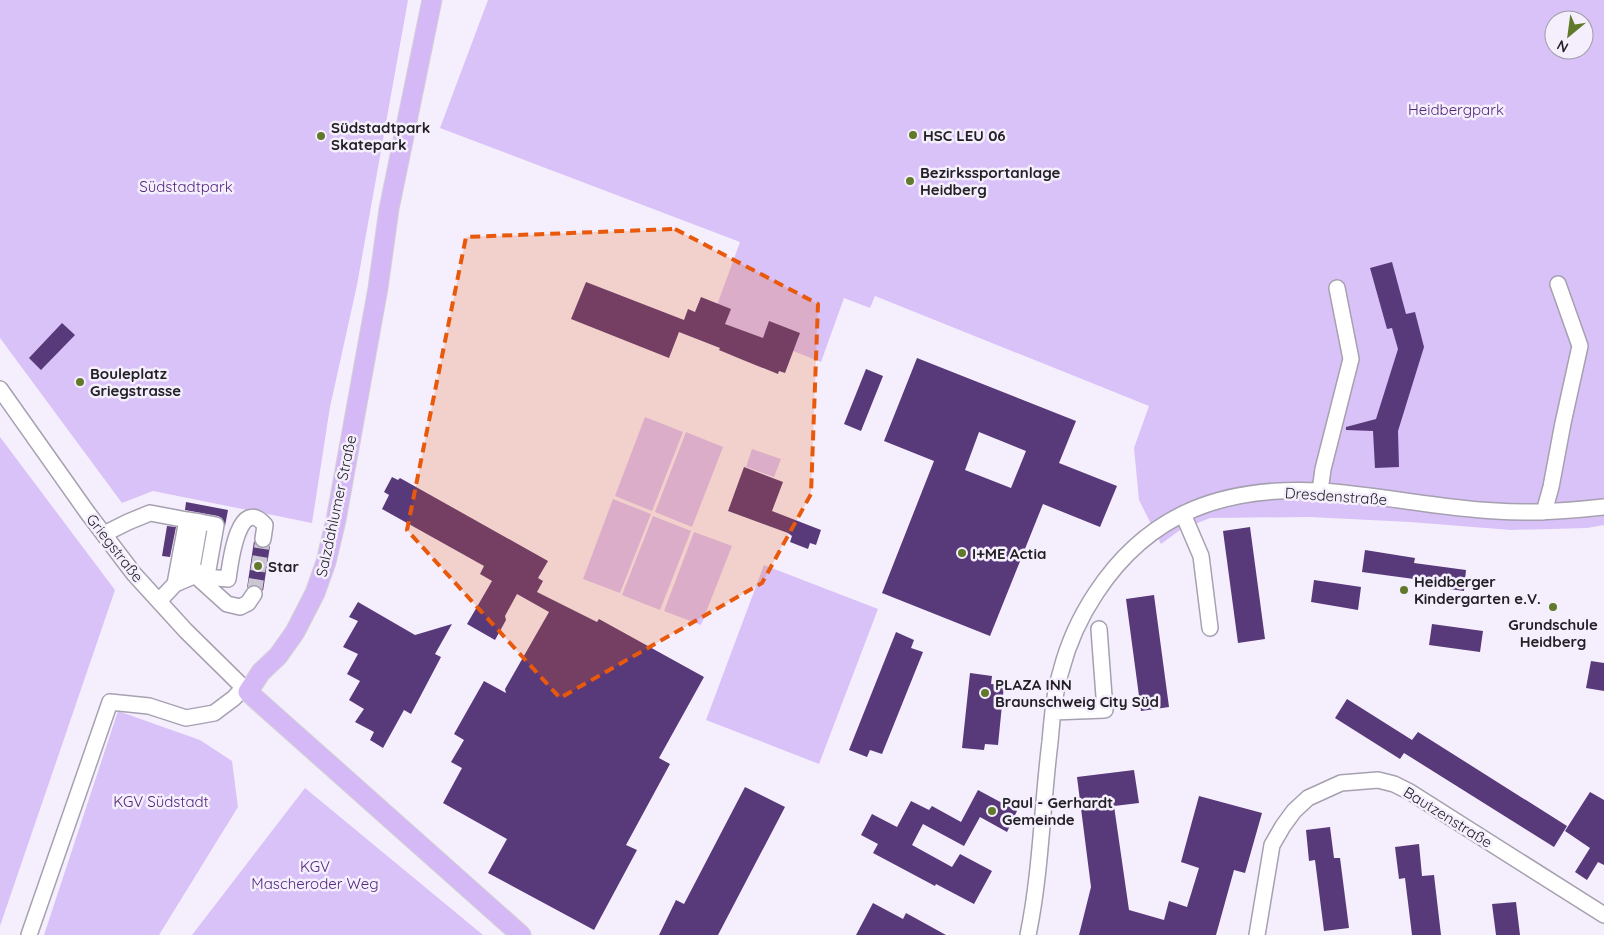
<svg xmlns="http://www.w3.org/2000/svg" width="1604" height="935" font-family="Quicksand,sans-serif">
  <rect width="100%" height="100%" fill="#f5effd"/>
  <path fill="#d9c2f8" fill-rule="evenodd" d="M 0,0 L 408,0 L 357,285 L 330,407 L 312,523 L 153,491 L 122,503 L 0,338 Z
    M 488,0 L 1604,0 L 1604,525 L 1587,528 L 1511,530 L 1410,522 L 1309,517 L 1210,518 L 1180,530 L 1161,544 L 1139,500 L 1134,448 L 1149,406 L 875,296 L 870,308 L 844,298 L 821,362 L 712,319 L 740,242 L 440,128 ZM 1554,20 L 1584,20 L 1584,50 L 1554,50 Z
    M 645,417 L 683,432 L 652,511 L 615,496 Z
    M 686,432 L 723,447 L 692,527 L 655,512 Z
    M 0,437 L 115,590 L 0,926 Z
    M 752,449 L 781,459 L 774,477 L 746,467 Z
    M 613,499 L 651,514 L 620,593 L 583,579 Z
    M 653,516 L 691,531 L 660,610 L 622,595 Z
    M 694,532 L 732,546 L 701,625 L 664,611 Z
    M 764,565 L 878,609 L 819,764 L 706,720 Z
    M 118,711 L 200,740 L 232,761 L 238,807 L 159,935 L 44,935 Z
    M 305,788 L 483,935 L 192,935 Z"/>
  <path fill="#58397a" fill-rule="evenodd" d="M 1392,262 L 1406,314 L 1415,312 L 1424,347 L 1398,431 L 1399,467 L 1375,468 L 1373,431 L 1346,430 L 1346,427 L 1376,419 L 1398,349 L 1392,328 L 1387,329 L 1370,268 Z
    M 586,282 L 684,320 L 688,309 L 695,312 L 701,297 L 731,309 L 725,324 L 763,338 L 769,321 L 800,333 L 785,373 L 779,371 L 778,374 L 743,360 L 719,350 L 720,348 L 679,332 L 669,358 L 571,319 Z
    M 62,323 L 75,335 L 41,370 L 29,358 Z
    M 917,358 L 1076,421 L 1059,463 L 1117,486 L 1100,527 L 1043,504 L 990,636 L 882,593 L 934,461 L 884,441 ZM 979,432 L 1026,451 L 1011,488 L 965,470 Z
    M 866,369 L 883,376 L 861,431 L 844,424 Z
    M 744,467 L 783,482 L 772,511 L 821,530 L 816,545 L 810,543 L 808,549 L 790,542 L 792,536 L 788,533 L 728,511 Z
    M 392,477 L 398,480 L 400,478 L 548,561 L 538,578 L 543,581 L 537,592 L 597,622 L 599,619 L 704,677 L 659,758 L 670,764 L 626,845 L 637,850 L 594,930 L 488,873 L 507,839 L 443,803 L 462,768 L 451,762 L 464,740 L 454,734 L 484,681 L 506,693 L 505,689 L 549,612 L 517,594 L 505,616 L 506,620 L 495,640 L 467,624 L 492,581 L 480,574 L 484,566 L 382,509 L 389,495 L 384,492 Z
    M 186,502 L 228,510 L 225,526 L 222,518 L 218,516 L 185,510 Z
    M 167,526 L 176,527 L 170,557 L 162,556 Z
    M 1250,527 L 1265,639 L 1238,643 L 1223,531 Z
    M 254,541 L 257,546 L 261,548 L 266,548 L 270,546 L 263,591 L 260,587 L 255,585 L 250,585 L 247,588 Z
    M 1365,550 L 1415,558 L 1414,563 L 1466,570 L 1464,591 L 1413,584 L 1414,579 L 1362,572 Z
    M 1314,580 L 1361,587 L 1358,610 L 1311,602 Z
    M 1154,595 L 1169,707 L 1141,711 L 1126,599 Z
    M 358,602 L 415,635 L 452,624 L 435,654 L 441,657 L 411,714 L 404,710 L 383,748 L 370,740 L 374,732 L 355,722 L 364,709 L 349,700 L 360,681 L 347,674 L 358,654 L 343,647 L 358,621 L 349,617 Z
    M 1432,624 L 1483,631 L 1480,652 L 1429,645 Z
    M 896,632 L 914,640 L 911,648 L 923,652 L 882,754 L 870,750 L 867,757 L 849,750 Z
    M 1591,661 L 1604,663 L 1604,691 L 1586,688 Z
    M 970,673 L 992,676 L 991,684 L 1004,685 L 998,745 L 985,744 L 984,750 L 962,748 Z
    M 1347,699 L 1412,740 L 1418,732 L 1567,826 L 1554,847 L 1404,753 L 1400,759 L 1335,718 Z
    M 1134,770 L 1139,803 L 1114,806 L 1129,910 L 1164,920 L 1169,901 L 1187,907 L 1199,868 L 1181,862 L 1199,796 L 1262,813 L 1245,873 L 1234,870 L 1216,935 L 1079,935 L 1091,887 L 1077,777 Z
    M 745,787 L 785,807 L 718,935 L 659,935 L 676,900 L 684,904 Z
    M 978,790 L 1017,811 L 1007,832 L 980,817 L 964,846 L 923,824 L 912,845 L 952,867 L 960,854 L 992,871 L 974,904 L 936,884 L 935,886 L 873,853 L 878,844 L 861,835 L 872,814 L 897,827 L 911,801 L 929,810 L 932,806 L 961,822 Z
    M 1590,792 L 1604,800 L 1604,865 L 1598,862 L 1587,880 L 1575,872 L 1590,848 L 1565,831 Z
    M 1330,827 L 1334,858 L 1340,858 L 1349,928 L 1324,931 L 1315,860 L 1309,861 L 1306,830 Z
    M 1419,844 L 1422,876 L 1434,875 L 1441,935 L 1412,935 L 1405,878 L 1399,879 L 1395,847 Z
    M 1516,902 L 1520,935 L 1496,935 L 1492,904 Z
    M 873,903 L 903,919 L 906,913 L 946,935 L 856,935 Z"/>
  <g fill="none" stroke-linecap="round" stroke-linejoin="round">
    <path stroke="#cbc6d2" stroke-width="15" stroke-dasharray="15 8" stroke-linecap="butt" d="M 254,594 L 263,539"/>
    <g stroke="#a6a0b0" stroke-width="18">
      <path id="minor" d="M 0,389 L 87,512 L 134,574 L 186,631 L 248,692
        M 1320,491 L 1323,469 L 1351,359 L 1337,288
        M 1544,512 L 1551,487 L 1563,423 L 1580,346 L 1558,284
        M 1183,514 L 1201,556 L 1210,628
        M 187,520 L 200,522 L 192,568 L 175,584 L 208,570 L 216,525 L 200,522
        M 104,534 L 128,522 L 150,513 L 187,520 L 175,584 L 159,601
        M 254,594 L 248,603 L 240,607 L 227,604 L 196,576 L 228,579 C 230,565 238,494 265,525 L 263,539
        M 1053,712 L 1105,710 L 1099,629
        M 29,935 L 110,702 L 149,706 L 186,718 L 214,713 L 234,698 L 243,688
        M 1028,935 C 1041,872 1042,806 1050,742 C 1052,719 1054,694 1061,671 C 1068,644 1080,617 1096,593 C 1150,511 1226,486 1321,491 C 1380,495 1438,508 1496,511 C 1532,514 1568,511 1604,507
        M 1257,935 L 1272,845 L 1283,826 L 1294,811 L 1308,798 L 1341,783 L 1378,780 L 1394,784 L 1410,792 L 1604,915"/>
    </g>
    <g stroke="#d3d2d4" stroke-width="21">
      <path id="major" d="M 432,0 L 389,209 L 378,288 L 336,520 L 326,562 L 315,593 L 295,632 L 278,656 L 261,672 L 248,692 L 521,935"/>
    </g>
    <use href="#minor" stroke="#fff" stroke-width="15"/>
    <use href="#major" stroke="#d5b9f6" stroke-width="19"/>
  </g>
  <path fill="#e8590c" fill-opacity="0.2" stroke="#e8590c" stroke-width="4" stroke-dasharray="10 6" stroke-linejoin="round" d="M 675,229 L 818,304 L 811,494 L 762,583 L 560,698 L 407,530 L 466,237 Z"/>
  <g fill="#61792a" stroke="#f5effd" stroke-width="2">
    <circle cx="913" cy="135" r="5"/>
    <circle cx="321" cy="136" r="5"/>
    <circle cx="910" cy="181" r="5"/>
    <circle cx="80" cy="382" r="5"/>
    <circle cx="962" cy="553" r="5"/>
    <circle cx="258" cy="566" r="5"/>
    <circle cx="1404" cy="590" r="5"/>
    <circle cx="1553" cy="607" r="5"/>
    <circle cx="985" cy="693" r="5"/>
    <circle cx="992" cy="811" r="5"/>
  </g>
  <g text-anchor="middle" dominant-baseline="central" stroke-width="5" stroke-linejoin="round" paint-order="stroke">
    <g font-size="15" fill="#52267b" stroke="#f5effd">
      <text x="1456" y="109">Heidbergpark</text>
      <text x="186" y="186">Südstadtpark</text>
      <text x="161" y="801">KGV Südstadt</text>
      <text x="315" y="866">KGV<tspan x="315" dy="17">Mascheroder Weg</tspan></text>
    </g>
    <g font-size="15" font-weight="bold" fill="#232026" stroke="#f5effd" text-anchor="start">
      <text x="331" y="127">Südstadtpark<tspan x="331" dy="17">Skatepark</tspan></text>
      <text x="923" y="135">HSC LEU 06</text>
      <text x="920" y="172">Bezirkssportanlage<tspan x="920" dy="17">Heidberg</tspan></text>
      <text x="90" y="373">Bouleplatz<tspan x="90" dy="17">Griegstrasse</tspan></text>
      <text x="972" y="553">I+ME Actia</text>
      <text x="268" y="566">Star</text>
      <text x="1414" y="581">Heidberger<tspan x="1414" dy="17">Kindergarten e.V.</tspan></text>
      <text x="1553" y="624" text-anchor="middle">Grundschule<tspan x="1553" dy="17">Heidberg</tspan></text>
      <text x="995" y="684">PLAZA INN<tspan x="995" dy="17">Braunschweig City Süd</tspan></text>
      <text x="1002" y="802">Paul - Gerhardt<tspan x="1002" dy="17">Gemeinde</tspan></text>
    </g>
    <g font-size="15" fill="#232026" stroke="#f5effd">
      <text transform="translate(1336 496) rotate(4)">Dresdenstraße</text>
      <text transform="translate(336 506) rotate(-78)">Salzdahlumer Straße</text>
      <text transform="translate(115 548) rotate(52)">Griegstraße</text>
      <text transform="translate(1448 817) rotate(32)">Bautzenstraße</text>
    </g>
  </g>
  <g transform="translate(1569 35) rotate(209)"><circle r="24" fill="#f5effd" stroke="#a19ca7"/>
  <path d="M0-4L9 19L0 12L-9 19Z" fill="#61792a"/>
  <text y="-8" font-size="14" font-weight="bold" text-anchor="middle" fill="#232026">N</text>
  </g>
</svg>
